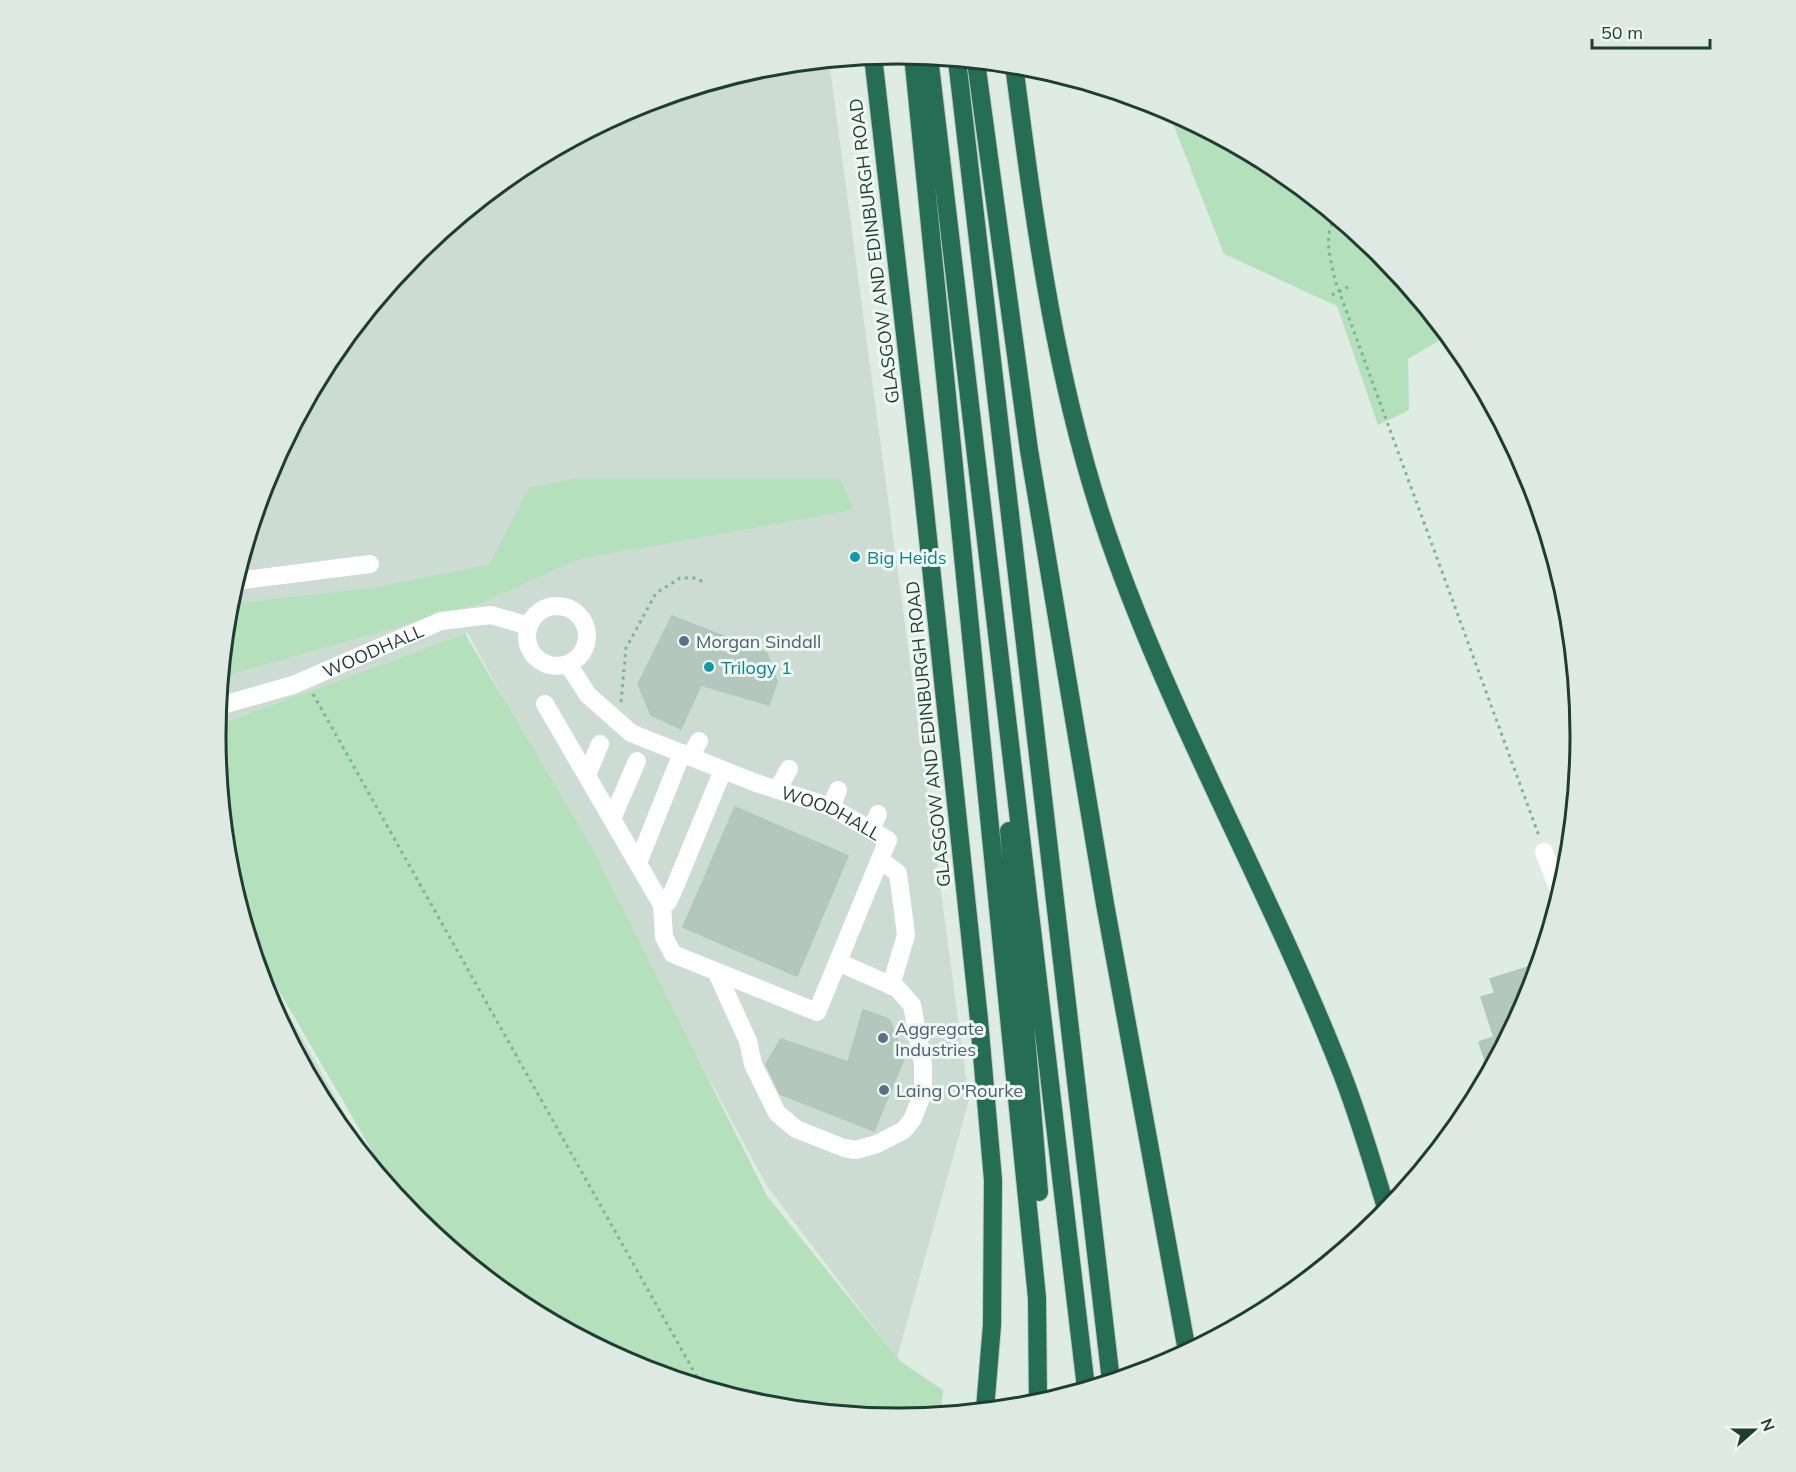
<svg xmlns="http://www.w3.org/2000/svg" width="1796" height="1472" font-family="Mulish,sans-serif">
  <rect width="100%" height="100%" fill="#deece4"/>
  <path fill="#ccdcd3" d="M 829,61 L 969,1100 L 897,1358 L 767,1186 L 468,633 L 220,724 L 216,733 L 229,603 L 268,475 L 331,357 L 416,254 L 519,169 L 637,106 L 765,67 Z
    M 256,956 L 376,1170 L 331,1115 L 268,997 Z"/>
  <path fill="#b4e0bb" d="M 1168,111 L 1277,169 L 1380,254 L 1447,336 L 1408,359 L 1409,410 L 1378,425 L 1337,306 L 1224,254 Z
    M 575,479 L 841,479 L 853,510 L 579,559 L 481,603 L 222,677 L 229,604 L 374,588 L 489,565 L 529,488 Z
    M 465,634 L 594,851 L 767,1196 L 900,1361 L 943,1390 L 941,1414 L 898,1418 L 765,1405 L 637,1366 L 519,1303 L 416,1218 L 400,1199 L 253,946 L 229,869 L 216,733 L 220,724 Z"/>
  <path fill="#b3c7bd" stroke="#b0c6ba" stroke-width="1.5" d="M 672,616 L 767,653 L 777,682 L 769,705 L 701,685 L 681,729 L 651,715 L 638,684 Z
    M 735,807 L 848,856 L 797,976 L 683,927 Z
    M 1538,964 L 1528,997 L 1497,1056 L 1485,1060 L 1479,1042 L 1494,1037 L 1481,997 L 1495,993 L 1490,979 Z
    M 863,1010 L 889,1019 L 905,1056 L 874,1131 L 780,1094 L 766,1064 L 781,1039 L 848,1062 Z"/>
  <g fill="none" stroke-linecap="round" stroke-linejoin="round">
    <g stroke="#c0c9c5" stroke-width="20">
      <path id="highway" d="M 913,55 L 1037,1298 L 1038,1403
        M 873,56 L 922,482 L 979,1020 L 993,1180 L 992,1325 L 985,1409
        M 929,57 L 1086,1388
        M 957,60 L 1111,1381
        M 976,62 L 1029,450 L 1105,904 L 1187,1351
        M 1014,65 C 1035,226 1056,388 1110,542 C 1173,722 1269,889 1339,1066 C 1358,1113 1372,1162 1387,1211
        M 1009,831 L 1039,1192"/>
    </g>
    <path stroke="#7bb39b" stroke-width="3" stroke-dasharray="3 4.5" stroke-linecap="butt" d="M 1336,217 C 1322,236 1331,259 1335,280 L 1539,836
      M 1332,295 L 1352,285
      M 313,694 L 702,1386
      M 621,702 L 626,648 L 656,593 L 680,578 L 694,578 L 704,582"/>
    <g stroke="#fff" stroke-width="18">
      <path d="M 236,581 L 370,564"/>
      <circle cx="557" cy="636" r="30"/>
      <path id="s1" d="M 568,664 L 588,695 L 631,733 L 756,783 L 831,807 L 888,840 L 817,1012 L 673,954 L 664,937 L 662,905"/>
      <path d="M 545,704 L 662,905 L 668,902 L 676,884 L 723,770"/>
      <path id="s2" d="M 219,706 L 293,685 L 441,621 L 491,615 L 529,626"/>
      <path d="M 690,757 L 699,741"/>
      <path d="M 587,775 L 600,744"/>
      <path d="M 777,790 L 789,769"/>
      <path d="M 831,807 L 838,790"/>
      <path d="M 612,819 L 637,761"/>
      <path d="M 871,830 L 878,814"/>
      <path d="M 1544,852 L 1560,893"/>
      <path d="M 880,860 L 898,873 L 906,935 L 891,986"/>
      <path d="M 638,863 L 682,753"/>
      <path d="M 717,973 L 748,1041 L 753,1064 L 777,1113 L 796,1129 L 844,1148 L 856,1150 L 877,1144 L 904,1130 L 912,1120 L 923,1093 L 923,1064 L 912,1005 L 897,988 L 838,962"/>
    </g>
    <use href="#highway" stroke="#266d56" stroke-width="18"/>
  </g>
  <g fill="#0f9aa8" stroke="#eff8f3" stroke-width="2">
    <circle cx="855" cy="557" r="6"/>
    <circle cx="709" cy="667" r="6"/>
  </g>
  <g fill="#5c6f8a" stroke="#eff8f3" stroke-width="2">
    <circle cx="684" cy="641" r="6"/>
    <circle cx="883" cy="1038" r="6"/>
    <circle cx="884" cy="1090" r="6"/>
  </g>
  <g text-anchor="middle" dominant-baseline="central" stroke-width="6" stroke-linejoin="round" paint-order="stroke">
    <g font-size="18" fill="#1e3e31" stroke="#eff8f3">
      <text transform="translate(874 251) rotate(-97)">GLASGOW AND EDINBURGH ROAD</text>
      <text stroke="none"><textPath href="#s2" startOffset="164">WOODHALL</textPath></text>
      <text transform="translate(928 734) rotate(-96)">GLASGOW AND EDINBURGH ROAD</text>
      <text stroke="none"><textPath href="#s1" startOffset="310">WOODHALL</textPath></text>
    </g>
    <g font-size="18" fill="#0d838f" stroke="#eff8f3" text-anchor="start">
      <text x="867" y="557">Big Heids</text>
      <text x="721" y="667">Trilogy 1</text>
    </g>
    <g font-size="18" fill="#4e5e75" stroke="#eff8f3" text-anchor="start">
      <text x="696" y="641">Morgan Sindall</text>
      <text x="895" y="1028">Aggregate<tspan x="895" dy="21">Industries</tspan></text>
      <text x="896" y="1090">Laing O'Rourke</text>
    </g>
  </g>
  <path d="M0 0H1796V1472H0ZM226 736a672 672 0 1 1 1344 0a672 672 0 1 1-1344 0Z" fill="#dee9e3" fill-rule="evenodd"/>
  <path fill="none" stroke="#1e3e31" stroke-width="3" d="M226 736a672 672 0 1 1 1344 0a672 672 0 1 1-1344 0Z"/>
  <g transform="translate(1754 1430) rotate(69)" stroke="#eff8f3" stroke-width="4.5" paint-order="stroke">
  <path d="M0-4.5L10 22L0 15L-10 22Z" fill="#1e3e31"/>
  <text y="-9" font-size="16" font-weight="bold" text-anchor="middle" fill="#1e3e31">N</text>
  </g>
  <path d="M1592 39v9h118v-9" fill="none" stroke="#1e3e31" stroke-width="3"/>
  <text x="1601" y="39" font-size="18" fill="#1e3e31" stroke="#eff8f3" stroke-width="4.5" paint-order="stroke">50 m</text>
</svg>
